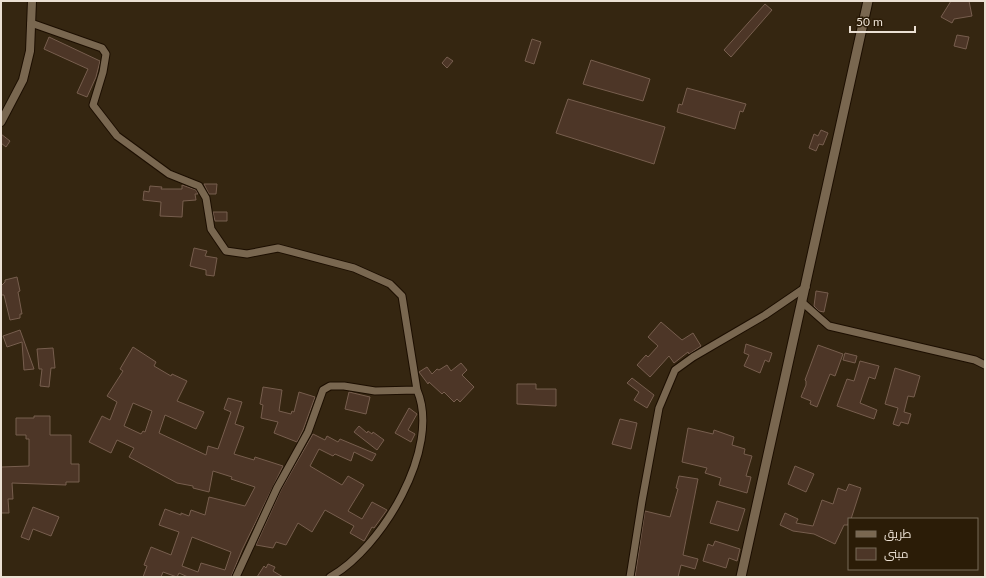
<svg xmlns="http://www.w3.org/2000/svg" width="986" height="578" font-family="Lato,Cairo,sans-serif">
  <rect width="100%" height="100%" fill="#352611"/>
  <path fill="#4d3627" stroke="#775e4e" fill-rule="evenodd" d="M 951,1 L 969,1 L 972,16 L 954,19 L 952,23 L 941,17 Z
    M 765,4 L 772,10 L 731,57 L 724,50 Z
    M 957,35 L 969,37 L 966,49 L 954,46 Z
    M 49,37 L 100,61 L 96,77 L 87,97 L 77,93 L 88,69 L 44,49 Z
    M 532,39 L 541,42 L 534,64 L 525,61 Z
    M 447,57 L 453,61 L 447,68 L 442,63 Z
    M 591,60 L 650,79 L 643,101 L 583,84 Z
    M 687,88 L 746,104 L 743,112 L 740,111 L 735,129 L 677,112 L 679,104 L 682,105 Z
    M 568,99 L 665,127 L 654,164 L 556,133 Z
    M 821,130 L 828,133 L 823,145 L 819,144 L 816,151 L 809,148 L 814,134 L 818,136 Z
    M 1,134 L 10,141 L 6,147 L 1,143 Z
    M 204,184 L 217,184 L 216,194 L 209,194 Z
    M 182,185 L 196,190 L 198,194 L 195,194 L 196,200 L 183,201 L 182,217 L 160,216 L 161,202 L 143,200 L 144,191 L 149,192 L 150,186 L 162,187 L 161,189 L 182,189 Z
    M 213,212 L 227,212 L 227,221 L 215,221 Z
    M 194,248 L 207,251 L 205,256 L 217,258 L 214,276 L 206,275 L 206,270 L 190,266 Z
    M 17,277 L 20,291 L 18,292 L 22,314 L 20,314 L 20,318 L 10,320 L 4,295 L 1,295 L 1,286 L 5,282 L 5,280 Z
    M 816,291 L 828,293 L 824,312 L 819,311 L 814,306 Z
    M 661,322 L 682,340 L 693,333 L 701,346 L 689,354 L 688,352 L 674,363 L 669,356 L 650,377 L 637,365 L 646,355 L 648,357 L 658,346 L 648,337 Z
    M 20,330 L 24,341 L 34,369 L 24,370 L 22,342 L 7,347 L 3,336 Z
    M 746,344 L 772,353 L 769,362 L 765,360 L 760,373 L 744,366 L 749,355 L 744,353 Z
    M 818,345 L 843,354 L 835,376 L 830,374 L 817,407 L 810,404 L 811,401 L 801,397 L 806,385 L 806,381 L 805,380 Z
    M 133,347 L 156,362 L 154,366 L 171,376 L 172,374 L 187,381 L 177,401 L 204,412 L 196,429 L 165,415 L 159,433 L 206,455 L 208,446 L 218,449 L 231,412 L 224,409 L 228,398 L 242,402 L 235,424 L 244,427 L 234,454 L 254,460 L 255,457 L 283,466 L 242,550 L 231,577 L 188,577 L 179,573 L 177,577 L 163,572 L 161,577 L 143,577 L 147,566 L 144,565 L 151,547 L 171,555 L 179,532 L 159,525 L 165,509 L 181,515 L 181,513 L 189,516 L 191,510 L 205,515 L 209,497 L 245,506 L 255,487 L 231,479 L 232,477 L 213,471 L 209,492 L 193,488 L 193,486 L 177,483 L 129,457 L 134,448 L 117,440 L 111,453 L 89,442 L 102,416 L 110,420 L 117,402 L 107,396 L 123,371 L 120,369 ZM 133,403 L 152,411 L 145,432 L 143,431 L 141,434 L 124,426 ZM 192,537 L 231,552 L 225,570 L 201,563 L 198,572 L 182,566 Z
    M 53,348 L 55,368 L 51,368 L 49,387 L 40,386 L 42,369 L 39,369 L 37,349 Z
    M 845,353 L 857,356 L 855,363 L 843,360 Z
    M 860,361 L 879,366 L 875,379 L 869,377 L 860,403 L 877,410 L 874,419 L 837,406 L 847,379 L 854,381 Z
    M 461,363 L 467,370 L 462,375 L 474,387 L 460,402 L 457,399 L 454,402 L 444,392 L 442,394 L 429,382 L 428,384 L 419,372 L 427,367 L 432,374 L 437,369 L 439,370 L 447,365 L 451,371 Z
    M 895,368 L 920,376 L 914,397 L 908,396 L 904,412 L 911,414 L 908,424 L 901,422 L 899,426 L 893,424 L 898,408 L 885,404 Z
    M 632,378 L 654,395 L 647,408 L 634,400 L 639,392 L 627,383 Z
    M 517,384 L 536,384 L 536,389 L 556,389 L 556,406 L 517,404 Z
    M 263,387 L 282,390 L 279,411 L 291,414 L 292,411 L 294,412 L 299,392 L 315,397 L 303,430 L 297,442 L 274,433 L 278,422 L 261,418 L 263,405 L 260,404 Z
    M 349,392 L 370,397 L 366,414 L 345,409 Z
    M 409,408 L 417,414 L 408,430 L 415,434 L 411,442 L 395,433 Z
    M 34,416 L 50,416 L 50,435 L 71,435 L 71,464 L 79,464 L 79,482 L 66,482 L 66,485 L 12,483 L 13,499 L 8,499 L 9,513 L 1,513 L 1,467 L 29,466 L 29,439 L 26,439 L 26,435 L 16,435 L 16,418 L 34,418 Z
    M 620,419 L 637,423 L 631,449 L 612,444 Z
    M 359,426 L 367,433 L 368,431 L 372,434 L 373,432 L 384,440 L 377,450 L 354,432 Z
    M 688,428 L 713,434 L 714,430 L 734,437 L 732,445 L 745,449 L 744,454 L 752,456 L 746,476 L 751,477 L 747,493 L 719,485 L 721,478 L 705,473 L 707,468 L 682,462 Z
    M 313,434 L 325,440 L 327,436 L 338,442 L 340,439 L 376,454 L 372,461 L 354,452 L 351,461 L 335,454 L 333,456 L 319,449 L 310,466 L 342,485 L 348,476 L 364,485 L 348,511 L 362,519 L 372,502 L 387,510 L 374,528 L 372,527 L 364,541 L 350,533 L 354,526 L 325,510 L 312,532 L 298,523 L 286,545 L 276,542 L 273,548 L 256,545 L 281,490 Z
    M 795,466 L 814,474 L 806,492 L 788,484 Z
    M 679,476 L 698,479 L 683,555 L 698,559 L 695,569 L 681,565 L 678,577 L 635,577 L 645,511 L 670,517 L 678,489 L 676,488 Z
    M 849,484 L 861,488 L 851,519 L 849,519 L 848,525 L 844,525 L 835,544 L 814,534 L 793,531 L 780,525 L 785,513 L 798,519 L 796,523 L 813,526 L 822,500 L 833,504 L 838,488 L 846,491 Z
    M 717,501 L 745,509 L 738,531 L 710,523 Z
    M 33,507 L 59,517 L 51,536 L 33,529 L 29,540 L 21,537 Z
    M 715,541 L 740,549 L 737,561 L 729,558 L 726,568 L 703,561 L 708,544 L 713,546 Z
    M 268,564 L 275,567 L 273,571 L 283,577 L 257,577 L 264,566 L 266,568 Z"/>
  <g fill="none" stroke-linecap="round" stroke-linejoin="round">
    <g stroke="#1c0e00" stroke-width="9">
      <path id="minor" d="M 31,23 L 102,48 L 106,54 L 103,72 L 93,105 L 117,136 L 169,174 L 199,186 L 206,198 L 211,229 L 226,251 L 247,254 L 278,248 L 354,268 L 390,284 L 402,296 L 417,390 C 442,448 381,549 330,577
        M 803,303 L 829,326 L 975,360 L 985,365
        M 236,577 L 277,488 L 308,432 L 323,390 L 330,386 L 344,386 L 375,391 L 417,390
        M 630,577 L 642,501 L 659,408 L 675,370 L 693,357 L 765,315 L 806,287"/>
    </g>
    <g stroke="#1c0e00" stroke-width="10">
      <path id="tertiary" d="M 1,122 L 23,80 L 30,51 L 32,1"/>
    </g>
    <g stroke="#1c0e00" stroke-width="11">
      <path id="secondary" d="M 741,577 L 868,1"/>
    </g>
    <use href="#minor" stroke="#796750" stroke-width="7"/>
    <use href="#tertiary" stroke="#796750" stroke-width="8"/>
    <use href="#secondary" stroke="#796750" stroke-width="9"/>
  </g>
  <rect width="986" height="578" fill="none" stroke="#ebe0d4" stroke-width="4"/>
  <rect x="848" y="518" width="130" height="52" fill="#2b1c07" stroke="#786a59"/>
  <rect x="856" y="531" width="20" height="6" fill="#796750" stroke="#786a59"/>
  <text x="884" y="538" font-size="12" fill="#ebe0d4">طريق</text>
  <rect x="856" y="548" width="20" height="12" fill="#4d3627" stroke="#786a59"/>
  <text x="884" y="558" font-size="12" fill="#ebe0d4">مبنى</text>
  <path d="M850 26v6h65v-6" fill="none" stroke="#ebe0d4" stroke-width="2"/>
  <text x="856" y="26" font-size="12" fill="#ebe0d4" stroke="#2b1c07" stroke-width="3" paint-order="stroke">50 m</text>
</svg>
